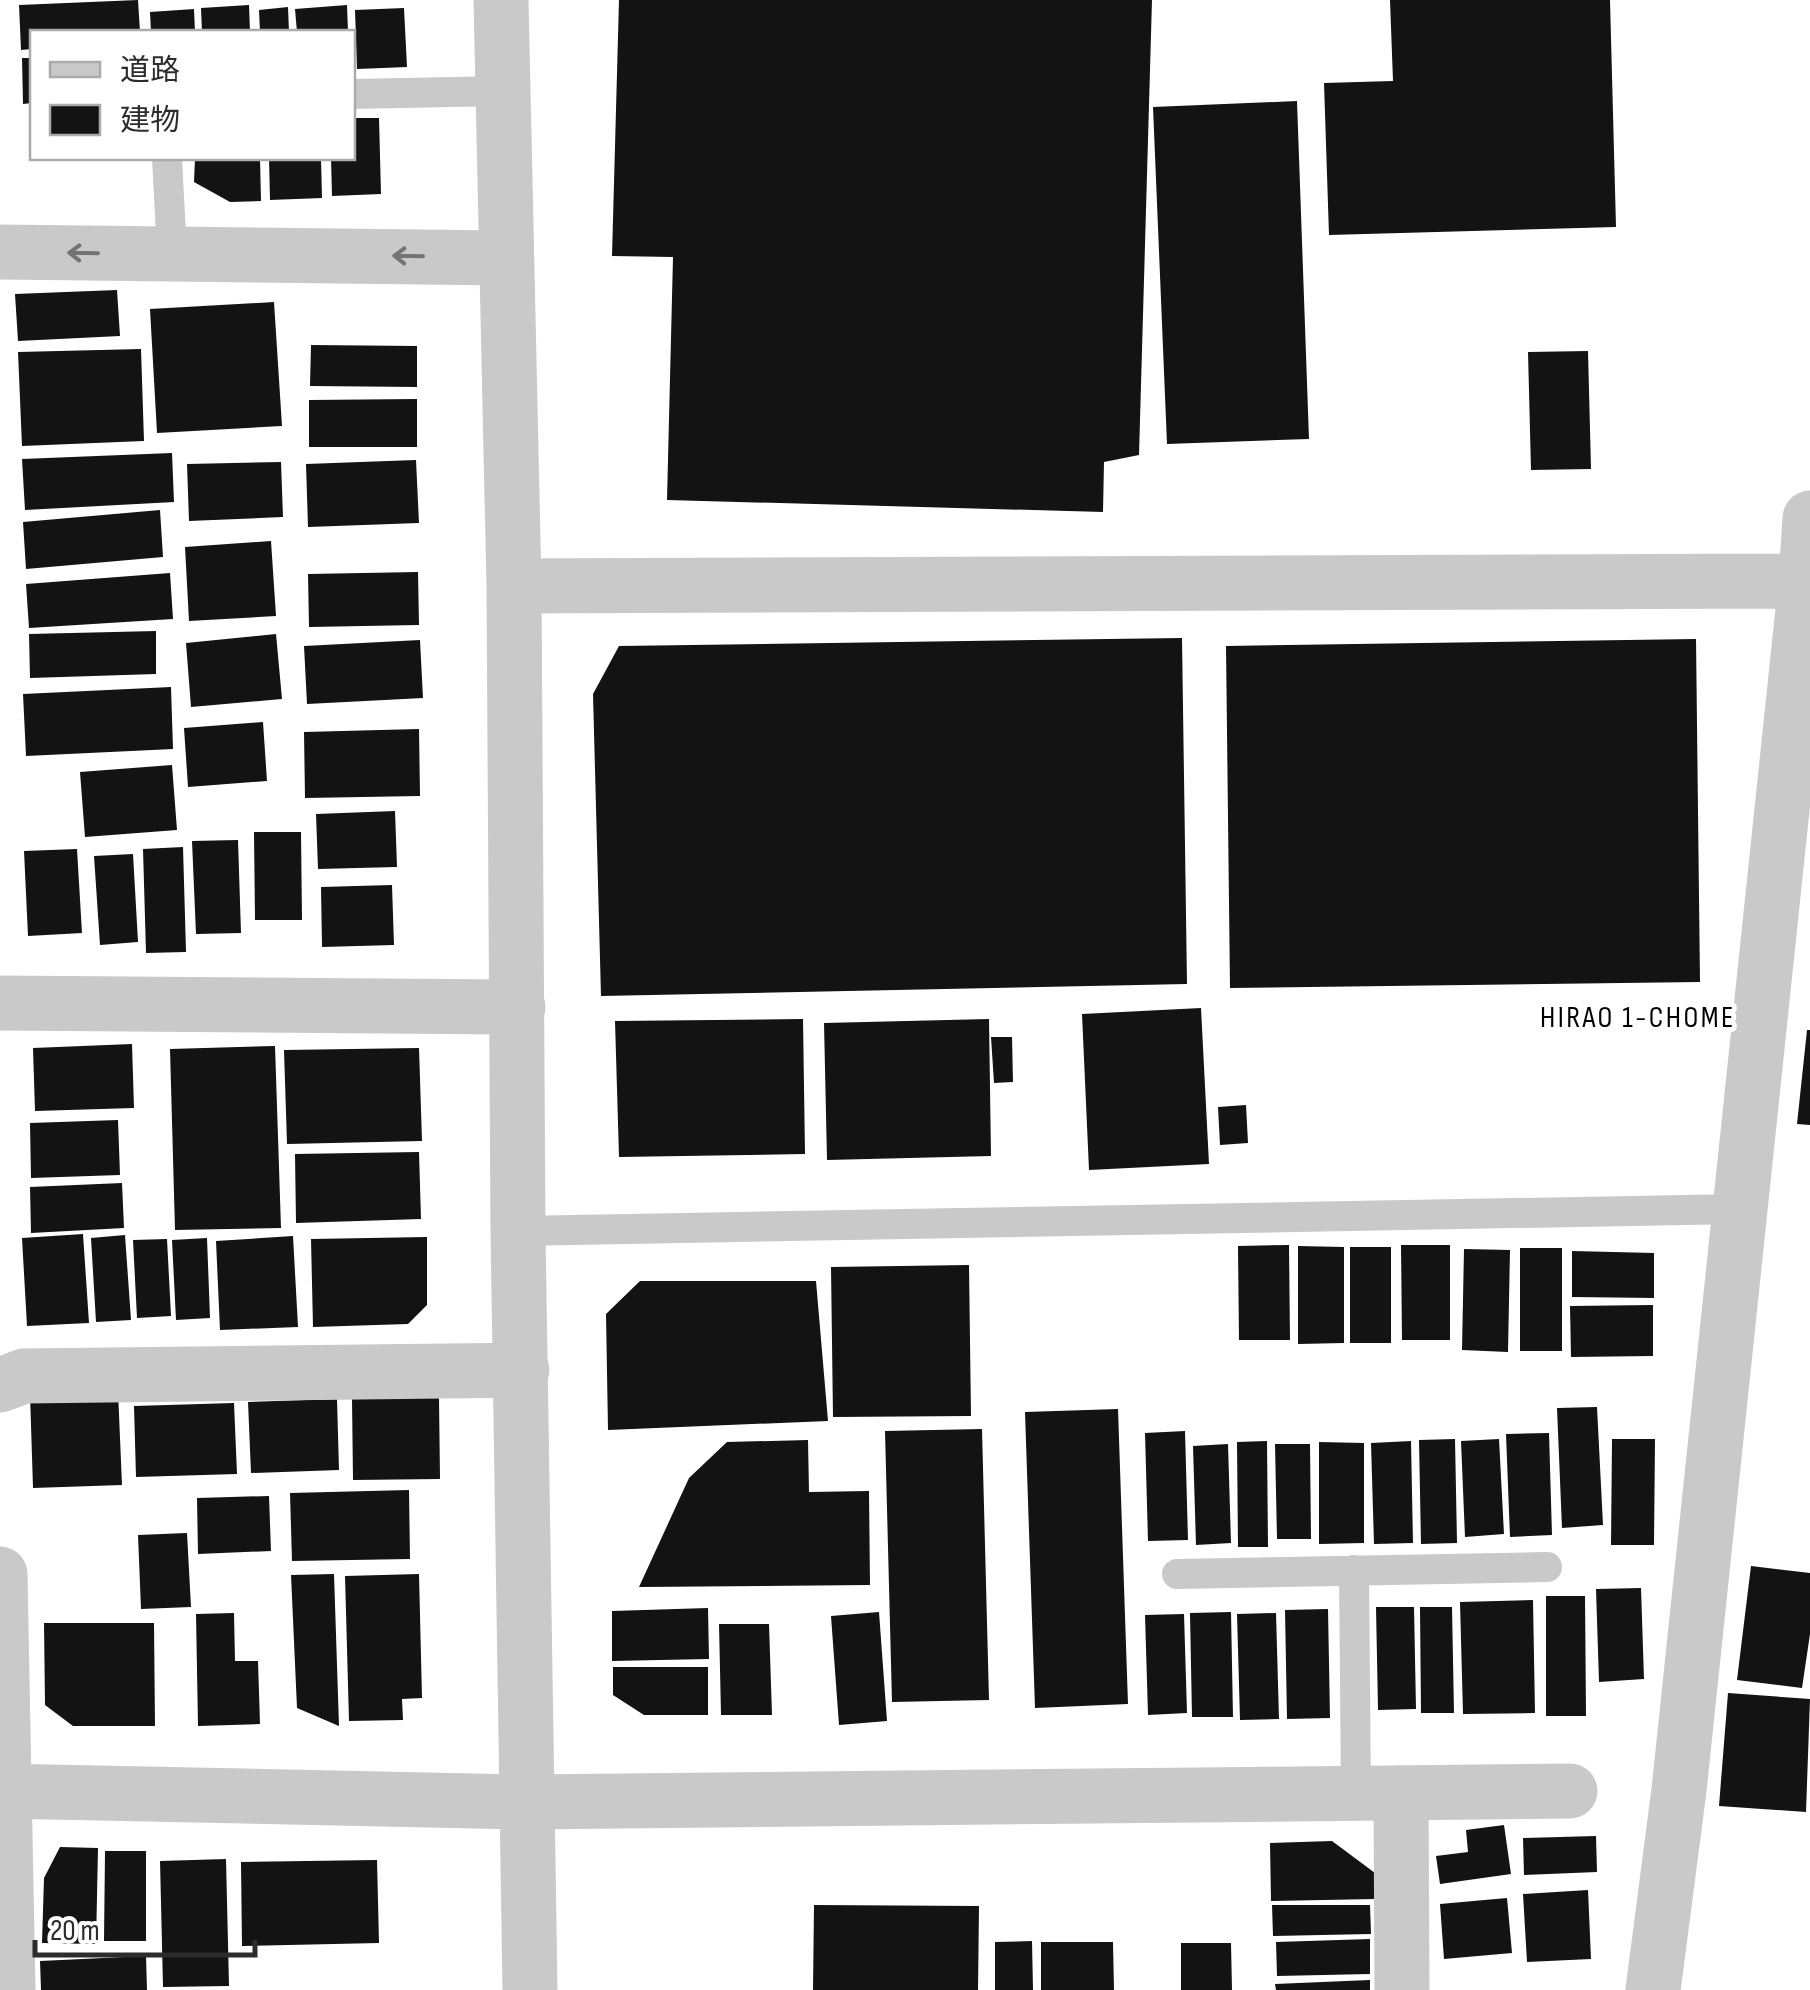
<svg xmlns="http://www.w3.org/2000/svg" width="1810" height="1990" font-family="'Sofia Sans Condensed','Noto Sans JP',sans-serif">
  <rect width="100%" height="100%" fill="#fff"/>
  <path fill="#131313" d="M 138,0 L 140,32 L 32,32 L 32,49 L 21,50 L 19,5 Z
    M 619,0 L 1152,0 L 1139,455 L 1104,462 L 1103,512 L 667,500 L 673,257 L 612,256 Z
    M 1390,0 L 1610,0 L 1616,227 L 1329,235 L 1324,83 L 1393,81 Z
    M 249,5 L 250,32 L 202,32 L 201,8 Z
    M 347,5 L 348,32 L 297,32 L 295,9 Z
    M 288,7 L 289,32 L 260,32 L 259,10 Z
    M 404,8 L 407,67 L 357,69 L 355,10 Z
    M 194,9 L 195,32 L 151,32 L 150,12 Z
    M 22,58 L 32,58 L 32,103 L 23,104 Z
    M 1297,101 L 1309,439 L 1167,444 L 1153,107 Z
    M 352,118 L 379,118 L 381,194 L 332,196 L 331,158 L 352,158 Z
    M 195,158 L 260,158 L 261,201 L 230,202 L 194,182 Z
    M 269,158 L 321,158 L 322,198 L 270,200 Z
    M 117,290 L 120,336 L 18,341 L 15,294 Z
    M 274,302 L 282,426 L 157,433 L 150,309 Z
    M 311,345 L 417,346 L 417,387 L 310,386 Z
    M 141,349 L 144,441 L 22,446 L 18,352 Z
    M 1588,351 L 1591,469 L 1531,470 L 1528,352 Z
    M 417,399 L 417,447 L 309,447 L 309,400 Z
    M 172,453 L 174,502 L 25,510 L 22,459 Z
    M 416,460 L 419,523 L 308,527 L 306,464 Z
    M 281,462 L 283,517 L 189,521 L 187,464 Z
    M 160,510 L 163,557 L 26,569 L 23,522 Z
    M 271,541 L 276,616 L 189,621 L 185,547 Z
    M 418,572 L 419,625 L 309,627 L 308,574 Z
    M 170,573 L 173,619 L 29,628 L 26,584 Z
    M 156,631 L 156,674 L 30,678 L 29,634 Z
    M 276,634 L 282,699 L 191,707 L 186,643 Z
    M 1182,638 L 1187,984 L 601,996 L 593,694 L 619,646 Z
    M 1696,639 L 1700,982 L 1230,988 L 1226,646 Z
    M 420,640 L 423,698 L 307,704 L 304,646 Z
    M 171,687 L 173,749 L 26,756 L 23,694 Z
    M 263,722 L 267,781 L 188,787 L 184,728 Z
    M 419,729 L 420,796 L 305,798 L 304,732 Z
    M 172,765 L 177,830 L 85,837 L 80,772 Z
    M 395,811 L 397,867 L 318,869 L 316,814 Z
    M 254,832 L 301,832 L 302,920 L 255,920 Z
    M 238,840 L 241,933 L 196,934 L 192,841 Z
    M 183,847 L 186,952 L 146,953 L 143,849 Z
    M 77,849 L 82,933 L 28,936 L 24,851 Z
    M 133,854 L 138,942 L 100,945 L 94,856 Z
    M 392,885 L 394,945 L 322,947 L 321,887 Z
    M 1201,1008 L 1209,1164 L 1089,1170 L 1082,1014 Z
    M 803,1019 L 805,1154 L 619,1157 L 615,1021 Z
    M 989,1019 L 991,1156 L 827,1160 L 824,1023 Z
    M 1807,1030 L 1810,1030 L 1810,1125 L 1797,1124 Z
    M 991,1037 L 1012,1037 L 1013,1082 L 994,1083 Z
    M 132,1044 L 134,1108 L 35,1111 L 33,1048 Z
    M 275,1046 L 281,1228 L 175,1230 L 170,1049 Z
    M 419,1048 L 422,1141 L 287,1144 L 284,1050 Z
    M 1246,1105 L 1248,1143 L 1220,1145 L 1218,1107 Z
    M 118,1120 L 120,1175 L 31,1178 L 30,1123 Z
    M 419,1152 L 421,1219 L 296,1223 L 295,1154 Z
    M 122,1183 L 124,1228 L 31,1233 L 30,1187 Z
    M 83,1234 L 89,1323 L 27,1326 L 22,1238 Z
    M 125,1235 L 131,1320 L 96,1322 L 91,1238 Z
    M 293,1236 L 298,1327 L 220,1330 L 216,1241 Z
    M 427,1237 L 427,1305 L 408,1324 L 313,1327 L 311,1239 Z
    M 207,1238 L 210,1318 L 176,1320 L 172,1240 Z
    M 167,1239 L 171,1316 L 137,1318 L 133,1240 Z
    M 1289,1245 L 1290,1340 L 1239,1340 L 1238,1246 Z
    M 1401,1245 L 1450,1245 L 1450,1340 L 1402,1340 Z
    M 1298,1246 L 1344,1247 L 1344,1343 L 1298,1344 Z
    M 1350,1247 L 1391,1247 L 1391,1343 L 1350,1343 Z
    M 1520,1248 L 1562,1248 L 1562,1351 L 1520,1351 Z
    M 1464,1249 L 1510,1250 L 1508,1352 L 1462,1350 Z
    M 1572,1251 L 1654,1253 L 1654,1298 L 1572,1297 Z
    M 969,1265 L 971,1416 L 833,1417 L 831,1267 Z
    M 640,1281 L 816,1281 L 828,1421 L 608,1430 L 606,1314 Z
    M 1653,1305 L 1653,1356 L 1571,1357 L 1570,1306 Z
    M 118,1391 L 122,1485 L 33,1488 L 30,1394 Z
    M 439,1397 L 440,1479 L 353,1480 L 352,1399 Z
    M 337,1399 L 339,1470 L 251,1473 L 248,1402 Z
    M 234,1403 L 237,1474 L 136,1477 L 134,1406 Z
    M 1597,1407 L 1603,1525 L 1562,1528 L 1557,1408 Z
    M 1118,1409 L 1128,1704 L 1035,1708 L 1025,1412 Z
    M 982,1429 L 989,1700 L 892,1702 L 885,1431 Z
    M 1185,1431 L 1188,1540 L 1148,1541 L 1145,1433 Z
    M 1549,1433 L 1552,1535 L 1510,1537 L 1506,1434 Z
    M 1455,1439 L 1457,1543 L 1421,1544 L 1419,1440 Z
    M 1499,1439 L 1504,1534 L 1465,1537 L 1461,1441 Z
    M 1612,1439 L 1655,1439 L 1654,1545 L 1611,1545 Z
    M 808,1440 L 809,1492 L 869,1491 L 870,1585 L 639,1587 L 689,1478 L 727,1442 Z
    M 1267,1441 L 1268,1547 L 1238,1547 L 1237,1442 Z
    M 1411,1441 L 1413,1543 L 1374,1544 L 1371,1443 Z
    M 1319,1442 L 1364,1443 L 1364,1543 L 1319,1544 Z
    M 1228,1444 L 1231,1543 L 1196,1545 L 1193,1446 Z
    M 1275,1444 L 1310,1444 L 1311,1539 L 1277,1539 Z
    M 409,1490 L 410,1559 L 292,1561 L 290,1493 Z
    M 269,1496 L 271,1551 L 198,1554 L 197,1498 Z
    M 187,1533 L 191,1607 L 141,1609 L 138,1535 Z
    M 1751,1566 L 1810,1573 L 1810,1634 L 1802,1688 L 1737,1680 Z
    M 334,1574 L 339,1726 L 297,1708 L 291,1575 Z
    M 419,1574 L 422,1698 L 402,1699 L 403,1720 L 349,1721 L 345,1576 Z
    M 1641,1588 L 1644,1679 L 1599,1682 L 1596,1589 Z
    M 1546,1596 L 1585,1596 L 1586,1716 L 1546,1716 Z
    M 1533,1600 L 1535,1713 L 1463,1714 L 1460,1602 Z
    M 1376,1607 L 1414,1607 L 1416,1709 L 1378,1710 Z
    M 1420,1607 L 1452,1607 L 1454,1713 L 1421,1713 Z
    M 708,1608 L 709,1659 L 612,1661 L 612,1611 Z
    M 1328,1609 L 1330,1718 L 1287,1719 L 1285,1610 Z
    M 879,1612 L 887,1721 L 839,1725 L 831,1616 Z
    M 1231,1612 L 1233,1717 L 1192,1717 L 1190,1613 Z
    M 234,1613 L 235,1661 L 258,1661 L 260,1724 L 198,1726 L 196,1614 Z
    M 1276,1613 L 1279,1719 L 1240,1720 L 1237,1614 Z
    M 1184,1614 L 1187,1713 L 1148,1715 L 1145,1615 Z
    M 44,1623 L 154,1623 L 155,1726 L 73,1726 L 45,1705 Z
    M 719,1624 L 769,1624 L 772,1715 L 721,1715 Z
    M 613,1667 L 708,1667 L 708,1715 L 644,1715 L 613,1695 Z
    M 1728,1693 L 1810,1699 L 1806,1812 L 1719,1806 Z
    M 1504,1825 L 1511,1874 L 1440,1884 L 1436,1856 L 1468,1852 L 1466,1830 Z
    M 1596,1836 L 1597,1872 L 1524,1875 L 1523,1838 Z
    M 1332,1841 L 1375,1873 L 1376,1899 L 1271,1901 L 1270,1843 Z
    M 60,1847 L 98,1848 L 96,1944 L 42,1943 L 44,1878 Z
    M 105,1851 L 146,1851 L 146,1941 L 104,1941 Z
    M 226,1859 L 229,1986 L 163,1987 L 160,1861 Z
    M 377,1860 L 379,1943 L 242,1946 L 241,1862 Z
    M 1588,1890 L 1591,1959 L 1527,1962 L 1523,1894 Z
    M 1507,1898 L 1512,1953 L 1444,1959 L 1440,1904 Z
    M 814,1905 L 979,1906 L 978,1990 L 813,1990 Z
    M 1272,1905 L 1370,1905 L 1371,1934 L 1273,1936 Z
    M 1370,1939 L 1370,1974 L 1277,1976 L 1276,1942 Z
    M 1032,1941 L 1033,1990 L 995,1990 L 995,1942 Z
    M 1041,1942 L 1113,1942 L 1114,1990 L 1041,1990 Z
    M 1181,1943 L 1231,1943 L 1232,1990 L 1181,1990 Z
    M 146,1956 L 147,1990 L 41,1990 L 40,1961 Z
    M 1370,1980 L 1370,1990 L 1276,1990 L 1275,1984 Z"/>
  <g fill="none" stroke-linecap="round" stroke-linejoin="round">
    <path stroke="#c9c9c9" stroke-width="30" d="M 352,94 L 503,91
      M 167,158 L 172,254
      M 518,1231 L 1740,1209
      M 1354,1570 L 1356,1793
      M 1177,1574 L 1547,1567"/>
    <path stroke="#c9c9c9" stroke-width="55" d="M 0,252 L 506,258
      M 0,1385 L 24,1376 L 522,1370
      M 0,1574 L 8,1990
      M 1401,1793 L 1402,1990"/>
    <path stroke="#c9c9c9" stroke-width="55" d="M 501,0 L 514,586 L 518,1231 L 530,1990
      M 514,586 L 1806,581
      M 0,1003 L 518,1007
      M 0,1791 L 527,1802 L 1570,1791
      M 1653,1990 L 1679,1790 L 1806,581 L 1810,518"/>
  </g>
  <defs><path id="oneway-shaft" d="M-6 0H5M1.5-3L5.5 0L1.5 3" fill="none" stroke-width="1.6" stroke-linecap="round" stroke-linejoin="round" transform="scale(2.5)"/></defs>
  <g stroke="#737373">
    <use href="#oneway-shaft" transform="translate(83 253) rotate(-179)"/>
    <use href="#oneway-shaft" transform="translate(408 256) rotate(-179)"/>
  </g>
  <g text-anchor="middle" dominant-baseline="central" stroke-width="10" stroke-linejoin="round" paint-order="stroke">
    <g font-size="30" letter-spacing="2.5" fill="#000" stroke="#fff">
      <text x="1638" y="1018">HIRAO 1-CHOME</text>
    </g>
  </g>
  <rect x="30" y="30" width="325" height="130" fill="#ffffff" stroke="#ababab" stroke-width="2.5"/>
  <rect x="50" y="62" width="50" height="15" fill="#c9c9c9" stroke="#ababab" stroke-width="2.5"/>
  <text x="120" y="80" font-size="30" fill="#2c2c2c">道路</text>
  <rect x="50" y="105" width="50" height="30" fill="#131313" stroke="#ababab" stroke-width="2.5"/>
  <text x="120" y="130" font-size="30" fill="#2c2c2c">建物</text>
  <path d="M35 1940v15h220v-15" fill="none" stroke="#2c2c2c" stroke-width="5"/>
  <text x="50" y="1940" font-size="30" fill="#2c2c2c" stroke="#ffffff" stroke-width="8" paint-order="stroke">20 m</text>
</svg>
